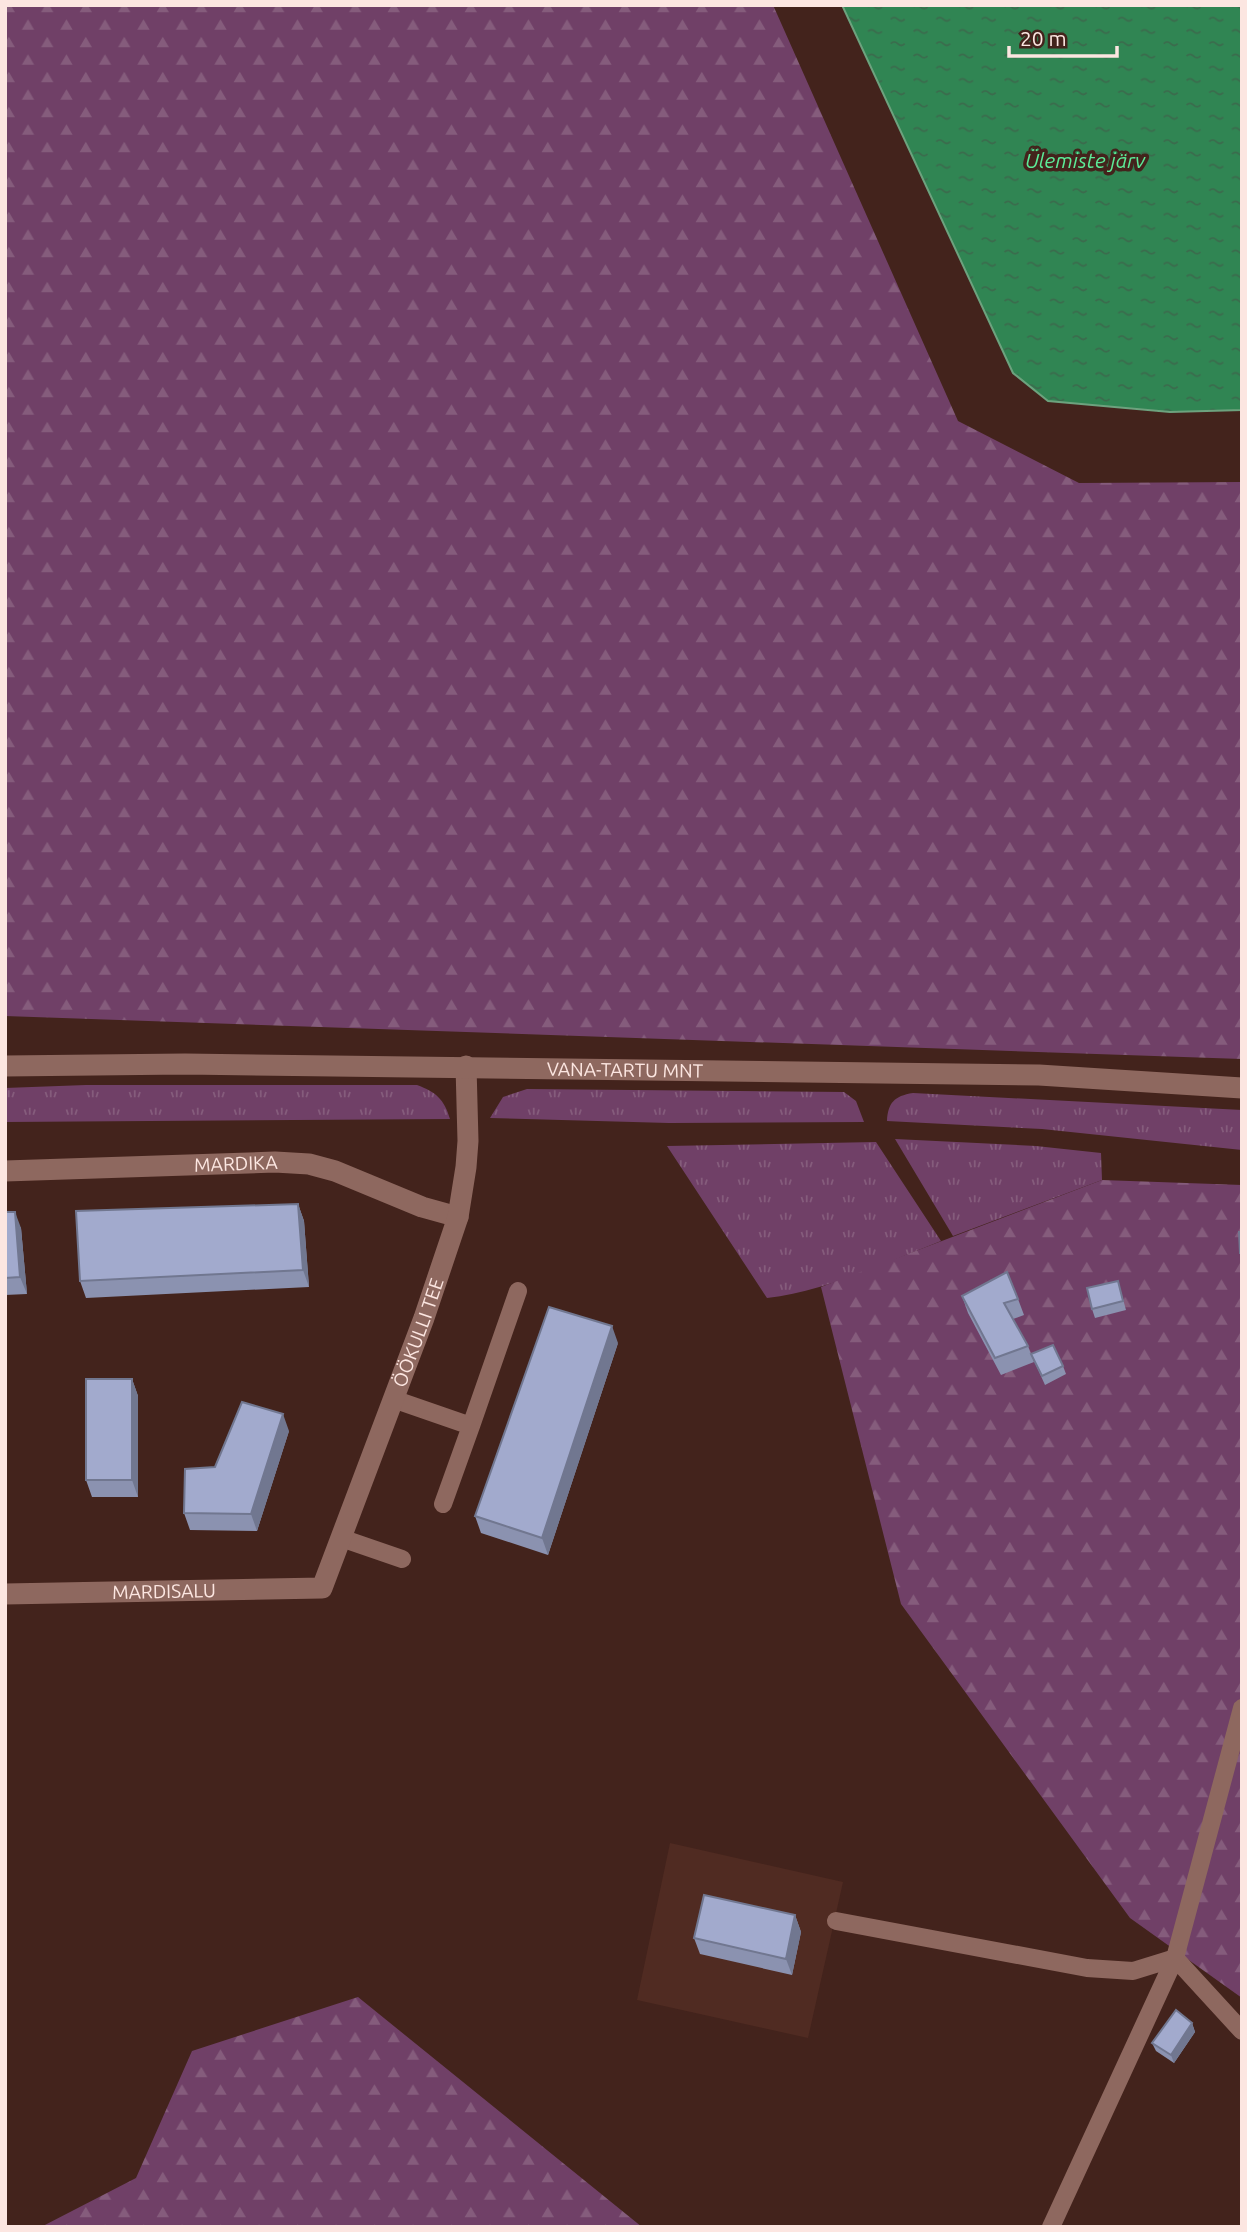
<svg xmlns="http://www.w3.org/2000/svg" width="1247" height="2232" font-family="Ubuntu,sans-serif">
  <defs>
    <pattern id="grass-tufts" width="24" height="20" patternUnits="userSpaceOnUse" patternTransform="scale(1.75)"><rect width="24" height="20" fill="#704067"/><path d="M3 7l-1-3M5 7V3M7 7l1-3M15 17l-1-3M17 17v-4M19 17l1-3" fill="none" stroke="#855c7c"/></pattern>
    <pattern id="forest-firs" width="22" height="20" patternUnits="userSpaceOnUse" patternTransform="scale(1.75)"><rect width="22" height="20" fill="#704067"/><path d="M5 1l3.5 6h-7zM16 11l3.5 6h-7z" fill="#855c7c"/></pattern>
    <pattern id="water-ripples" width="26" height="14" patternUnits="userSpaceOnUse" patternTransform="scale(1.75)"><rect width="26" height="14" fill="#308553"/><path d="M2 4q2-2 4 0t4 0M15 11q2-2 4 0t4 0" fill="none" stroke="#3b6b4d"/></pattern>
  </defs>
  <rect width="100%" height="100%" fill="#43231c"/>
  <path fill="#502b22" d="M 670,1843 L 843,1882 L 808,2038 L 637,2000 Z"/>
  <path fill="url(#grass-tufts)" d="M 86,1085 L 417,1085 C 436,1092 444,1099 450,1119 L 5,1122 L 5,1088 Z
    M 527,1089 L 844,1092 L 856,1101 L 864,1122 L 669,1123 L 490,1118 L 503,1097 Z
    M 913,1093 L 1242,1110 L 1242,1150 L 1042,1129 L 887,1121 C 888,1103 894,1096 913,1093 Z
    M 895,1139 L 1036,1146 L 1101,1153 L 1102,1180 L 953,1236 Z
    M 876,1142 L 941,1241 C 884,1263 827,1291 767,1298 L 667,1146 Z"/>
  <path fill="url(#forest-firs)" d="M 5,5 L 773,5 L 958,421 L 1079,483 L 1242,482 L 1242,1059 L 5,1016 Z
    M 1102,1180 L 1242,1185 L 1242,1998 L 1130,1918 L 901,1604 L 821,1287 Z
    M 358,1997 L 642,2227 L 41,2227 L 136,2178 L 192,2051 Z"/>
  <path fill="url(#water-ripples)" stroke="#6da27e" stroke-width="2" d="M 842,5 L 1242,5 L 1242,410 L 1170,412 L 1048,401 L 1013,373 Z"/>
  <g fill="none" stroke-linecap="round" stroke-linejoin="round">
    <path stroke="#8e685f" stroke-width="18" d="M 393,1399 L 471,1426 L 518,1291
      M 443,1504 L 471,1426
      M 341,1538 L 402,1559
      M 836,1921 L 1087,1968 L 1133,1971 L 1175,1958 L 1242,1708
      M 1051,2227 L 1175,1958 L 1242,2031"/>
    <g stroke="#8e685f" stroke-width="21">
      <path id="s1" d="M 5,1171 L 275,1162 L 309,1164 L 335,1171 L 422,1207 L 458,1217"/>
      <path id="s2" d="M 5,1594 L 322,1588 L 424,1318 L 458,1217 L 466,1167 L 468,1141 L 466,1066"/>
    </g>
    <path stroke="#8e685f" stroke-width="21" id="s3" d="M 5,1066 L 185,1064 L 1039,1075 L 1242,1088"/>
  </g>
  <path fill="#8b92b0" d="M 298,1204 L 304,1221 L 309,1287 L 86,1298 L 80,1281 Z
    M 5,1212 L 21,1228 L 27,1294 L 5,1295 Z
    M 1118,1281 L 1126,1310 L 1095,1318 L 1092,1309 Z
    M 962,1296 L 1018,1299 L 1024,1315 L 1013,1319 L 1028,1346 L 1034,1362 L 1001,1375 L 968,1313 Z
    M 618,1343 L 548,1555 L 481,1533 L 475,1516 Z
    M 1031,1354 L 1063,1366 L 1066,1374 L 1045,1385 Z
    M 132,1379 L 138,1396 L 138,1497 L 92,1497 L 86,1480 Z
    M 289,1431 L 257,1531 L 190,1530 L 184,1513 L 215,1467 Z
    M 795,1915 L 801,1932 L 792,1975 L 700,1954 L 694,1938 Z
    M 1192,2023 L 1195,2032 L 1174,2063 L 1156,2051 L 1152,2043 Z"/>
  <path fill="#717790" d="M 298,1204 L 304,1221 L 309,1287 L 303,1270 Z
    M 15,1212 L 21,1228 L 27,1294 L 20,1277 Z
    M 612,1326 L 618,1343 L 548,1555 L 542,1538 Z
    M 132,1379 L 138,1396 L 138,1497 L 132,1480 Z
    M 283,1414 L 289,1431 L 257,1531 L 251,1514 Z
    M 795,1915 L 801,1932 L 792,1975 L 786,1959 Z
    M 1192,2023 L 1195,2032 L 1174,2063 L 1171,2055 Z"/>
  <path fill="#a2aacd" stroke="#717790" stroke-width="2" d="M 298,1204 L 303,1270 L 80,1281 L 76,1211 Z
    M 5,1212 L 15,1212 L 20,1277 L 5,1278 Z
    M 1239,1232 L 1242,1232 L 1242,1253 L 1240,1253 Z
    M 1007,1272 L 1018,1299 L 1004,1303 L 1028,1346 L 995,1358 L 962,1296 Z
    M 1118,1281 L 1123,1301 L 1092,1309 L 1087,1288 Z
    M 549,1307 L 612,1326 L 542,1538 L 475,1516 Z
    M 1053,1345 L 1063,1366 L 1042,1376 L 1031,1354 Z
    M 86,1379 L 132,1379 L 132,1480 L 86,1480 Z
    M 242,1402 L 283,1414 L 251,1514 L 184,1513 L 185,1469 L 215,1467 Z
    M 704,1895 L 795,1915 L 786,1959 L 694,1938 Z
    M 1176,2010 L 1192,2023 L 1171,2055 L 1152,2043 Z"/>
  <g text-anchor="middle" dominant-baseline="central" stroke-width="7" stroke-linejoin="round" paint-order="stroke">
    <g font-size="19" fill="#fce6e1" stroke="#43231c">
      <text stroke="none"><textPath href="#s3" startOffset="620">VANA-TARTU MNT</textPath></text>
      <text stroke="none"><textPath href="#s1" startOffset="231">MARDIKA</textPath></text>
      <text stroke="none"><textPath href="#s2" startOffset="590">ÖÖKULLI TEE</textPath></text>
      <text stroke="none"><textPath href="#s2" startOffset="159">MARDISALU</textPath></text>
    </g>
    <g font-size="21" font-style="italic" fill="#5ceb97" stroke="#43231c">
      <text x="1085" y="160">Ülemiste järv</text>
    </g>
  </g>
  <rect width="1247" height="2232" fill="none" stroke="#fce6e1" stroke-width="14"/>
  <path d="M1009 46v10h108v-10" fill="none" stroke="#fce6e1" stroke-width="3.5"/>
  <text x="1020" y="46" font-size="21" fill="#fce6e1" stroke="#43231c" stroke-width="5" paint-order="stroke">20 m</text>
</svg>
